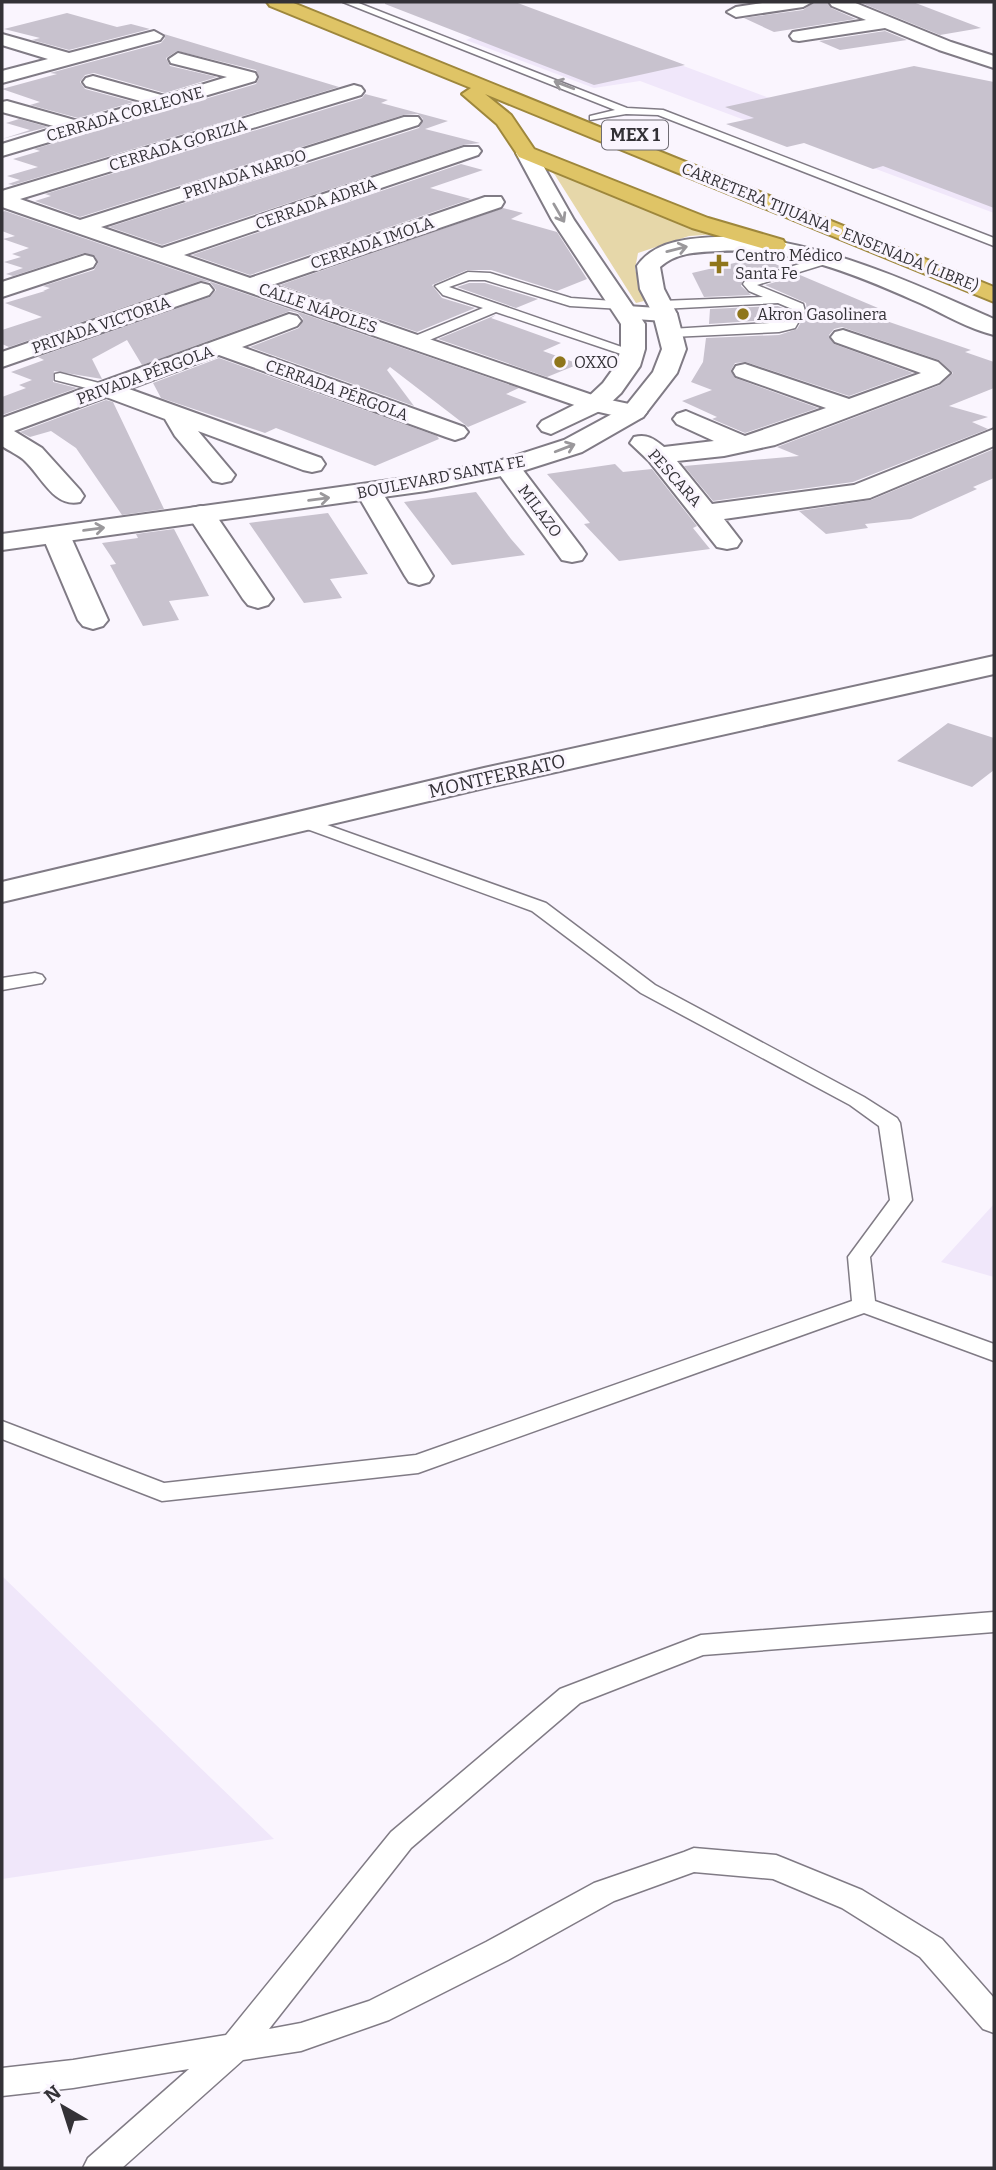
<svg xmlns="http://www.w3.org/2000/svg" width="996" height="2170" font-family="Bitter,serif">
  <rect width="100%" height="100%" fill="#faf5fe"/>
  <path fill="#f0e7fa" d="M 536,11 L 775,100 L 829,88 L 994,146 L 994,213 L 640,81 L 594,88 L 466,40 Z
    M 994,1204 L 994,1277 L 941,1262 Z
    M 2,1576 L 274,1839 L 2,1879 Z"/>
  <path fill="#e6d7a9" d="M 546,166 L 718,234 L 689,236 L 638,253 L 635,269 L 644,301 L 636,303 L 555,175 Z"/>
  <path fill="#c8c2ce" d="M 385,2 L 515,2 L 685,65 L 594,85 L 385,4 Z
    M 814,2 L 826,2 L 831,8 L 856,19 L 774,32 L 744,18 L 803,10 Z
    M 859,2 L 913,2 L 981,28 L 940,35 Z
    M 67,13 L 117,27 L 131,24 L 150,29 L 69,50 L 32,40 L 40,38 L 4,29 Z
    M 885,31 L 907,40 L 840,50 L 819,41 Z
    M 164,34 L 339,87 L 13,185 L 8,184 L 20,180 L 7,176 L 38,167 L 13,159 L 40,151 L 34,149 L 256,84 L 259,78 L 256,70 L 177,51 L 166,58 L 170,66 L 217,77 L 165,93 L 94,73 L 85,75 L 80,82 L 85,89 L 134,102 L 78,118 L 30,105 L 40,102 L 2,89 L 57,74 L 50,73 L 161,43 L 165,38 Z
    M 914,66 L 994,82 L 994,208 L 883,166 L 873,169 L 804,143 L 787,147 L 726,124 L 754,118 L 725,107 Z
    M 365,94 L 388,100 L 381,103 L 448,121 L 425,129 L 480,143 L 463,145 L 162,245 L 109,227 L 419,128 L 423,119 L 418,114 L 403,115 L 80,217 L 35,201 L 51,196 L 45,194 L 362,98 Z
    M 19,119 L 48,127 L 2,139 L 30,130 L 6,123 Z
    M 461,164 L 483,170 L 430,188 L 471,199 L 250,275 L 192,255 Z
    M 503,208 L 523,213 L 511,219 L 557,232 L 587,279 L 557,291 L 491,270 L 467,270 L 432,285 L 442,298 L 475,308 L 417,332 L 280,285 Z
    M 5,211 L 519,388 L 506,394 L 527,402 L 468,427 L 390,367 L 387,370 L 414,406 L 250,347 L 299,328 L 303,319 L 298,313 L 290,311 L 142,365 L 127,340 L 92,359 L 102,379 L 54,371 L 53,382 L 77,388 L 2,415 L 2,397 L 26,388 L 19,385 L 32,380 L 11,372 L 44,360 L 38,357 L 210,297 L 216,290 L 210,282 L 200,281 L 9,347 L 2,344 L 2,330 L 42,317 L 5,303 L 45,291 L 43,291 L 50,288 L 43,286 L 94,270 L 98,263 L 95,256 L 84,253 L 13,276 L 6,274 L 23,268 L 4,262 L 21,257 L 12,254 L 29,248 L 3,239 L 15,236 L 2,231 L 2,212 Z
    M 760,257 L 782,267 L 743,280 L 741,286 L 751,295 L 704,297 L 692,273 Z
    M 800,275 L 878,308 L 863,313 L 971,350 L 965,352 L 994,362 L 994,388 L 949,406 L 988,417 L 972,422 L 988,429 L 853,482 L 713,501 L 684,466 L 799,456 L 777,447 L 940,385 L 953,373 L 939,360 L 842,327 L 834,329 L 829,335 L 834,344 L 913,373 L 849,396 L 746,362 L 735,363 L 731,370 L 735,378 L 818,408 L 745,433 L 712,419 L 717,417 L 682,401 L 712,390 L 691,382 L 703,362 L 706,338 L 779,335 L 797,329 L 807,312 L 806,303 L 765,285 Z
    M 469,283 L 485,283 L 538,299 L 516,308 L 457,287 Z
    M 778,306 L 788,310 L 783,319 L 709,324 L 710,309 Z
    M 496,315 L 491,318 L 561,343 L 543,351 L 579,364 L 547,377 L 438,339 Z
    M 219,358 L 437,436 L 439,439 L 375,466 L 276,428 L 265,433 L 161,398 L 153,383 Z
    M 106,400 L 113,402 L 164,509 L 122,515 L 76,448 L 51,431 L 30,437 L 20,432 Z
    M 994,449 L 994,478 L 973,487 L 977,489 L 911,519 L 865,524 L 868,528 L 826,534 L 799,511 L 871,500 Z
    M 615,464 L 623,472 L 652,469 L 697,526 L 693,528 L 710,549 L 619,561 L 584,524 L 590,523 L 547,474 Z
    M 476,492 L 511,539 L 525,555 L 452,565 L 404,502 Z
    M 328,513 L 368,574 L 330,579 L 342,598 L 304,603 L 249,523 Z
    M 174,529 L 209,596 L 169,601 L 179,620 L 143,626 L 110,565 L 116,564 L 102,543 L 138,538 L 136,534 Z
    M 948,723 L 994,738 L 994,770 L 972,787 L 897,761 Z"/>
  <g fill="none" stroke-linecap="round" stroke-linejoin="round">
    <g stroke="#807b85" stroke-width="3">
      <path id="service" d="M 343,2 L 356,2 L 627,108 L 663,110 L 994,238 L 994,246 L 658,115 L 626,114 L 590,120 L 590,116 L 615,110 Z
        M 828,255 L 834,259 L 832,262 L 757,285 L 803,304 L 805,311 L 795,328 L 779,332 L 671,337 L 664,333 L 671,329 L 785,322 L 792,309 L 778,303 L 661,309 L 655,305 L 661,301 L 763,297 L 749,291 L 743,284 L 745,281 Z
        M 468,272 L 490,273 L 571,298 L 627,302 L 627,308 L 622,309 L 570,306 L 485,280 L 469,280 L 449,287 L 639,353 L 632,357 L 627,356 L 496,312 L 420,344 L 410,344 L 410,338 L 483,308 L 443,295 L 435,286 Z
        M 60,373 L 111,386 L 113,389 L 106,393 L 55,380 L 55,374 Z
        M 302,816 L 546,903 L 655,985 L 864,1097 L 897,1118 L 900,1123 L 912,1200 L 870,1257 L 875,1301 L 994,1344 L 994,1361 L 864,1313 L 418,1473 L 162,1501 L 2,1439 L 2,1421 L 164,1483 L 416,1455 L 852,1301 L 848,1257 L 890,1200 L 879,1126 L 850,1105 L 641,993 L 532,911 L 296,825 L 293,821 Z
        M 35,973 L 42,975 L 45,979 L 42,983 L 2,990 L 2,978 Z
        M 994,1612 L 994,1632 L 703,1655 L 580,1703 L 411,1848 L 269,2029 L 301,2023 L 369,2001 L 486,1942 L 594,1883 L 684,1852 L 694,1848 L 776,1855 L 786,1859 L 862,1890 L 942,1939 L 994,1998 L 994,2033 L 983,2029 L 920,1957 L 842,1908 L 773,1879 L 694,1872 L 614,1901 L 508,1960 L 389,2020 L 301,2051 L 243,2060 L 122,2168 L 83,2168 L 88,2158 L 189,2069 L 73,2088 L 2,2096 L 2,2068 L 73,2060 L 226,2035 L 391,1832 L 560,1689 L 701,1635 Z"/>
    </g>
    <g stroke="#807b85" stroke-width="4">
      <path id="minor" d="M 769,2 L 812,2 L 803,7 L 736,17 L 727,12 L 736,7 Z
        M 829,2 L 853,2 L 951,42 L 994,56 L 994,68 L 939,50 L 885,28 L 799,41 L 793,40 L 790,36 L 793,32 L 866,20 L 832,6 Z
        M 154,31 L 163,36 L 160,40 L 2,83 L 2,71 L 48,59 L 2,45 L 2,34 L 69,53 Z
        M 178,53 L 255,73 L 257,77 L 255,81 L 2,156 L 2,144 L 57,127 L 2,112 L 2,102 L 7,101 L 78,121 L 144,102 L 86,86 L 83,82 L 86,78 L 93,76 L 165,96 L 227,77 L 171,63 L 169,59 Z
        M 354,85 L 361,87 L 364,91 L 361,95 L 20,199 L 80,220 L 404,117 L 418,117 L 421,121 L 418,125 L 101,227 L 162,248 L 464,147 L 478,147 L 481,151 L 478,155 L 184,255 L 250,278 L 485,197 L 501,197 L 504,202 L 501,207 L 272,285 L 601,398 L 643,407 L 647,412 L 643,417 L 634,420 L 586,409 L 2,207 L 2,191 Z
        M 85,255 L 93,257 L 96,262 L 93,267 L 2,297 L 2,282 Z
        M 201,283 L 209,285 L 213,290 L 209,295 L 2,367 L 2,352 Z
        M 627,306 L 673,309 L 677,314 L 673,319 L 665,321 L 619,318 L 615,313 L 619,308 Z
        M 289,314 L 297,316 L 301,321 L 297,326 L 242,347 L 464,427 L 468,432 L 464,437 L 455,440 L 446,437 L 219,355 L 129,389 L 321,458 L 325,464 L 321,470 L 312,472 L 303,470 L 198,431 L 235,475 L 231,481 L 222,483 L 213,481 L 175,436 L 165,419 L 106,397 L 14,431 L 42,448 L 80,490 L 84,496 L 80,502 C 54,508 42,477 25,461 C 19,455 9,451 2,446 L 2,418 Z
        M 843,330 L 938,362 L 950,373 L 939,383 L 775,445 L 724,456 L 677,461 L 712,504 L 854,485 L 994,429 L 994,446 L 870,498 L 724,519 L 741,541 L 737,547 L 727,549 L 717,547 L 649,461 L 630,443 L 634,437 C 647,434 653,438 664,447 L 714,441 L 677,424 L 673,419 L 677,414 L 686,411 L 745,436 L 826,408 L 736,376 L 733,371 L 736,366 L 745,364 L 849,399 L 921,373 L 835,342 L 831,337 L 835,332 Z
        M 507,459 L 516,461 L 582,548 L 586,554 L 582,560 L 572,562 L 562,560 L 494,467 L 498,461 Z
        M 369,484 L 379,486 L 382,492 L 433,576 L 429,582 L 419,585 L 409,582 L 405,576 L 356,492 L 359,486 Z
        M 201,506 L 211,508 L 273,599 L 268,605 L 258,608 L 248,605 L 243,599 L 187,514 L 191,508 Z
        M 56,527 L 66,529 L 70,535 L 108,620 L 103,626 L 93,629 L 83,626 L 78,620 L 42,535 L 46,529 Z"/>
    </g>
    <g stroke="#807b85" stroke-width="4">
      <path id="tertiary" d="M 994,656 L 994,674 L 484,788 L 2,902 L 2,882 L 484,768 Z"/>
    </g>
    <g stroke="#807b85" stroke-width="4">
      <path id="secondary" d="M 526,147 L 533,149 L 536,153 L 574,220 L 645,324 L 645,349 L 640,366 L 621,393 L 604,409 L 551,434 L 542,431 L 538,426 L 542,421 L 586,399 L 603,383 L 616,365 L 621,349 L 621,324 L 552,220 L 516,153 L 519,149 Z
        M 739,236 C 831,245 911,282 994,319 L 994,335 C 969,329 944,314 920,303 C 857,275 791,247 720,251 C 698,252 677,252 660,267 L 664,289 L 677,314 L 686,349 L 677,373 L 643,417 L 582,452 L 516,473 L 426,491 L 2,550 L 2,534 L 426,475 L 502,460 L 564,440 L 625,407 L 653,372 L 662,349 L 653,314 L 640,289 L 637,266 C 658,235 706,238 739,236 Z"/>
    </g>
    <g stroke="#9e873c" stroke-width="4">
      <path id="trunk" d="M 267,2 L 291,2 L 994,287 L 994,302 L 485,94 L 511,115 L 534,149 L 708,218 L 783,240 L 786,245 L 783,250 L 775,252 L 692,228 L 519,157 L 497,124 L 462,94 L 471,88 L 270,6 Z"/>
    </g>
    <use href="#service" fill="#fff" fill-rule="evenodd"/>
    <use href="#minor" fill="#fff" fill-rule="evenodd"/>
    <use href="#tertiary" fill="#fff" fill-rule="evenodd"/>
    <use href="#secondary" fill="#fff" fill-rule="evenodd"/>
    <use href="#trunk" fill="#dfc466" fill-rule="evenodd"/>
  </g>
  <defs><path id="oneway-shaft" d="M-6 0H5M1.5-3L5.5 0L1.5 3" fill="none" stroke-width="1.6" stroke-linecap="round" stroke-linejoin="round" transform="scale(1.75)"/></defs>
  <g stroke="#9a989b">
    <use href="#oneway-shaft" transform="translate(564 85) rotate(-159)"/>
    <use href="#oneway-shaft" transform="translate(559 213) rotate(60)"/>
    <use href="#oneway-shaft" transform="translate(677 249) rotate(-14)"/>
    <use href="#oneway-shaft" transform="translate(565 448) rotate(-21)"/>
    <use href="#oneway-shaft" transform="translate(319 499) rotate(-7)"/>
    <use href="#oneway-shaft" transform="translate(94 529) rotate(-8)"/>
  </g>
  <g fill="#8f761b" stroke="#faf5fe" stroke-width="2.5">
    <path d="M715.5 253.5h7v7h7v7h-7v7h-7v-7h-7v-7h7z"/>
    <circle cx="743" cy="314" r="7"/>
    <circle cx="560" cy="362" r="7"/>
  </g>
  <g text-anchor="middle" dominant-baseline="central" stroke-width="6" stroke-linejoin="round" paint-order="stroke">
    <g font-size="16" fill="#343237" stroke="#faf5fe">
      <text transform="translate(125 114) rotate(-16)">CERRADA CORLEONE</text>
      <text transform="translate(178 145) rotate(-17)">CERRADA GORIZIA</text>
      <text transform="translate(245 174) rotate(-18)">PRIVADA NARDO</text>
      <text transform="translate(316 204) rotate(-19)">CERRADA ADRIA</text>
      <text transform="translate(830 227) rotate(22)">CARRETERA TIJUANA - ENSENADA (LIBRE)</text>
      <text transform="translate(372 243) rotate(-19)">CERRADA IMOLA</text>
      <text transform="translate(318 308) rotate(19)">CALLE NÁPOLES</text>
      <text transform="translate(101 325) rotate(-19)">PRIVADA VICTORIA</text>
      <text transform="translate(145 375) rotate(-20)">PRIVADA PÉRGOLA</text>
      <text transform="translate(337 390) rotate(20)">CERRADA PÉRGOLA</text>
      <text transform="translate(441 477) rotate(-11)">BOULEVARD SANTA FE</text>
      <text transform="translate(675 478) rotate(48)">PESCARA</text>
      <text transform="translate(540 511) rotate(53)">MILAZO</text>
    </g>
    <g font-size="16" fill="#343237" stroke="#faf5fe" text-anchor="start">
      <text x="735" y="255">Centro Médico<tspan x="735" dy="18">Santa Fe</tspan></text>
      <text x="757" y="314">Akron Gasolinera</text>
      <text x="574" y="362">OXXO</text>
    </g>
    <rect fill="#faf5fe" stroke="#6f6c73" stroke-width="2" x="602" y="120.5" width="66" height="29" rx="5"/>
    <g font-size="18" font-weight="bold" fill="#343237">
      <text x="635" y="135">MEX 1</text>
    </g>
    <g font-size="19" fill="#343237" stroke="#faf5fe">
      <text transform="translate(497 776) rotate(-13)">MONTFERRATO</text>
    </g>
  </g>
  <rect width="996" height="2170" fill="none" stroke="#343237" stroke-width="7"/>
  <g transform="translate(63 2107) rotate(321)" stroke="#faf5fe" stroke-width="5" paint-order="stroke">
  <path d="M0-5L12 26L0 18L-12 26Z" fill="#343237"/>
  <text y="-10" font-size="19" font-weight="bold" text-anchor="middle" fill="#343237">N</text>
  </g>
</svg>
